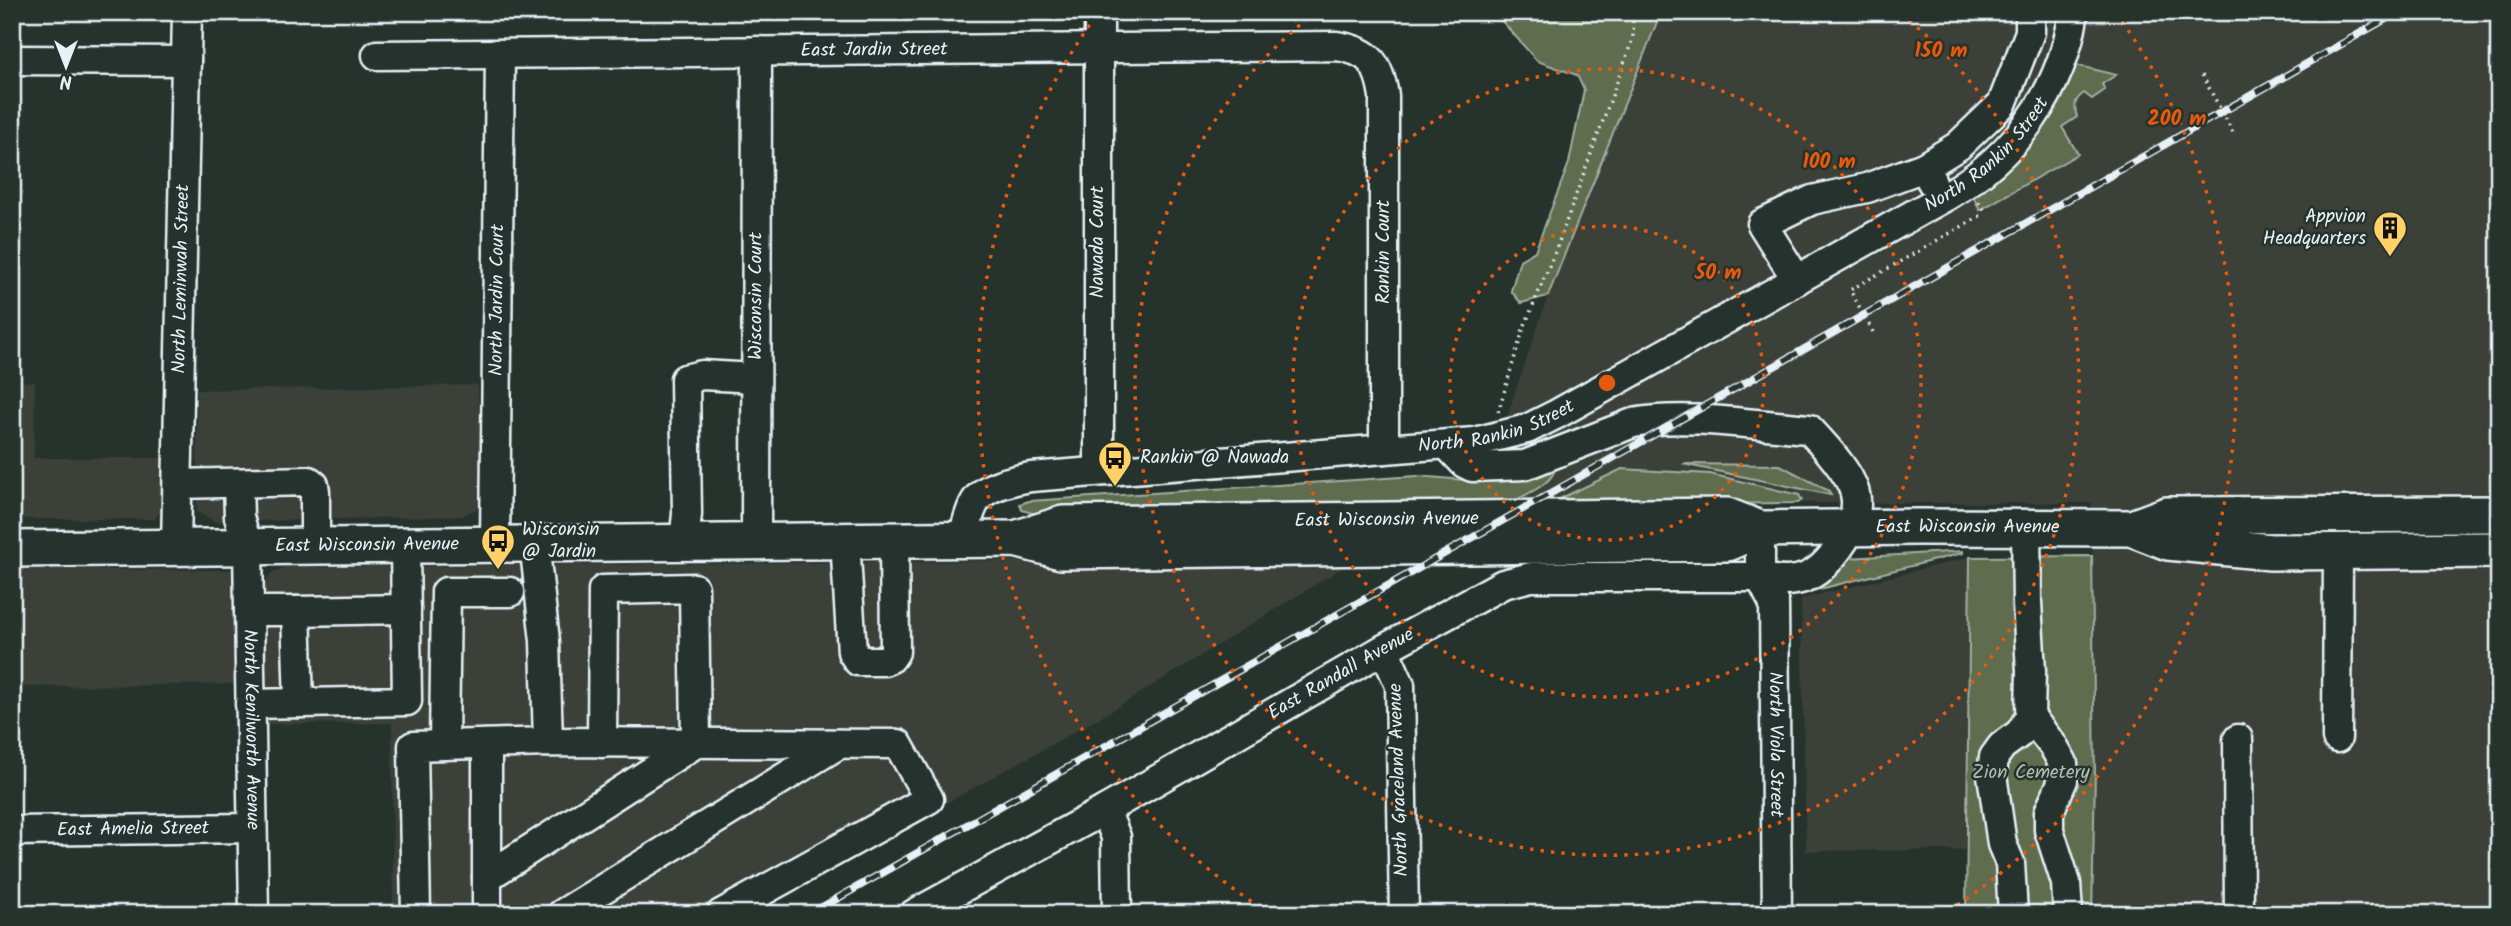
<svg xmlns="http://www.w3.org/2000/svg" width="2511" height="926" font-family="Kalam,sans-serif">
  <rect width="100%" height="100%" fill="#26332d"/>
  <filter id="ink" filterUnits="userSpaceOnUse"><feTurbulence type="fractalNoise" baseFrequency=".0143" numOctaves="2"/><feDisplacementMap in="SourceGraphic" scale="14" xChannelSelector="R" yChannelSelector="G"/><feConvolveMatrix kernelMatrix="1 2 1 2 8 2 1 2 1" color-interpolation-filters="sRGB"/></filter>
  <g filter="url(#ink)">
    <path fill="#3a4138" d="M 1661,12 L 2499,12 L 2499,914 L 2254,914 L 2252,799 L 2221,800 L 2223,914 L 2092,914 L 2095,774 L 2092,503 L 1798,503 L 1476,507 L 1548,296 Z
      M 12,382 L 35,382 L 34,458 L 166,458 L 166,503 L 155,519 L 12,519 Z
      M 478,385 L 483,506 L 462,516 L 216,522 L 197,512 L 197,390 Z
      M 1970,557 L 1965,850 L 1806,851 L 1801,599 Z
      M 1358,558 L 1113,710 L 748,914 L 393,914 L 392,723 L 267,724 L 265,588 L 267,579 L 273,572 L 285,567 Z
      M 12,569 L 233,570 L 234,684 L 12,687 Z"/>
    <path fill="#5f6c4e" stroke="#a4aea3" stroke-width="2" d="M 1494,12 L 1661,12 L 1548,296 L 1521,303 L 1511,291 L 1520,260 L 1535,251 L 1569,163 L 1584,90 L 1577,75 L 1537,61 Z
      M 2076,65 L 2116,75 L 2102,84 L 2105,90 L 2092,99 L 2084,93 C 2074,100 2074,106 2077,117 L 2062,127 L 2078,154 L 1980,210 L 1973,196 C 2019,161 2056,119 2076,65 Z
      M 1683,464 L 1780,465 L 1829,491 L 1831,495 Z
      M 1622,469 L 1710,474 L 1799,495 L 1802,500 L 1798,503 L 1557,506 L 1555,501 Z
      M 1550,472 L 1554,472 C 1548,485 1531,492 1518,499 L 1517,504 L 1509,507 L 1032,513 L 1022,510 L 1020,504 L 1029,501 L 1417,476 L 1489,482 L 1515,480 Z
      M 1963,551 L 1963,553 L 1812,591 L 1810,584 L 1849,558 Z
      M 2092,556 L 2095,774 L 2092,914 L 1966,914 L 1970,557 Z"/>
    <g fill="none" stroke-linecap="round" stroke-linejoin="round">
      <g stroke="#e8f1f8" stroke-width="33">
        <g id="minor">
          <path id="s1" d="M 377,55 L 1337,46 C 1370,51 1379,64 1384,96 L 1384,449"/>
          <path d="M 12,60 L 186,61"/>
          <path d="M 1932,182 L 1924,167 L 1958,146 L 2002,104 L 2030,32 L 2030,12"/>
          <path d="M 1797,280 L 1762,224 L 1812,200 L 1867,188 L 1924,167"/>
          <path d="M 1099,471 L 1099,12"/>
          <path id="s2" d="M 238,483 L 239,517 L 248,547 L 254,914"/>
          <path d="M 178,484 L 309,481 L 314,485 L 315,492 L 315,546"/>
          <path id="s3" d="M 1760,529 L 1760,577 L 1774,604 L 1777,914"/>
          <path id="s4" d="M 962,539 C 966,528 969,512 975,502 C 985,485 1014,480 1031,477 L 1474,442 L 1527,429 L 1557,414 L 1948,195 C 2016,155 2062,91 2074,12"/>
          <path d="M 845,540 L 852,652 L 858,661 L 884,661 L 891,658 L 895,652 L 894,540"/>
          <path id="s5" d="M 756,541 L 757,51"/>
          <path d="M 534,542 L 545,641 L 548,742"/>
          <path d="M 684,542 L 687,514 L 685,379 L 702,375 L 755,378"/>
          <path id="s6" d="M 495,543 L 500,55"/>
          <path id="s7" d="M 176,547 L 187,12"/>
          <path d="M 510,592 L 446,592 L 444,745 L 548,742 L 898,744 L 929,799 L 721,914"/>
          <path d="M 249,611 L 296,611 L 299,703"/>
          <path d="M 296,611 L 406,609"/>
          <path d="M 1384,649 L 1400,685 L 1404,914"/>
          <path d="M 250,704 L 407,701 L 405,545"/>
          <path d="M 2030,716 L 2054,747 L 2063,763 L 2063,780 L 2049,812 L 2049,830 L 2066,883 L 2068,914"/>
          <path d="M 2337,738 L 2338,551"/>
          <path d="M 2238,739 L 2239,914"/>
          <path d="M 487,744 L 487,914"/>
          <path d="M 1105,810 L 1116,837 L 1117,914"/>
          <path id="s8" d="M 12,831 L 252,828"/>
          <path d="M 487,877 L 696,743 L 694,588 L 603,590 L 602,743"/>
          <path d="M 416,914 L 413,746 L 444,745"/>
          <path d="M 562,914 L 839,744"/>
          <path id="s9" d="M 914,914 L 1105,810 L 1384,649 L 1503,584 L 1531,577 L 1760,577 C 1801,589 1822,574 1844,540 C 1851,529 1857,513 1856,500 C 1855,477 1824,445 1809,429 C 1756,425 1684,413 1633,423 L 1525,465 L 1472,467 L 1464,463 L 1447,445"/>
          <path d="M 2013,914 L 2010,863 L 2002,844 L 1992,775 L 1994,757 L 2002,746 L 2020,733 L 2030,716 L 2031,671 L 2027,603 L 2026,527"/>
        </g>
      </g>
      <g stroke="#e8f1f8" stroke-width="40">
        <g id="major">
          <path d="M 2132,528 L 2168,542 L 2271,552 L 2499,550"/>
          <path id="s10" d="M 1015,539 L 1063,524 L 1727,516 L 1760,529"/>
          <path id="s11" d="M 12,549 L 1015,539 L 1061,551 L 1727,543 L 1760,529 L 1917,527 L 2132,528 L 2167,515 L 2499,514"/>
        </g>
      </g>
      <path stroke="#e8f1f8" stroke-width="3.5" stroke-dasharray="2 5" stroke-linecap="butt" d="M 1979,202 L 1985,212
        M 1873,332 L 1850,290 L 1982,215
        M 1498,412 L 1523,330 L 1557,247 L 1633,38 L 1633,12"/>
      <use href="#minor" stroke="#26332d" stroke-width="28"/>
      <use href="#major" stroke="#26332d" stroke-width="35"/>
      <g stroke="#e8f1f8" stroke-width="8">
        <path id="rail" d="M 810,914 L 2398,12"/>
      </g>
      <use href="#rail" stroke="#26332d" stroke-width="5" stroke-dasharray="16" stroke-linecap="butt"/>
      <path stroke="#e8f1f8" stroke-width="3.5" stroke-dasharray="2 5" stroke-linecap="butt" d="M 2202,75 L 2234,134"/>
    </g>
  </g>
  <g fill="none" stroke="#e8590c" stroke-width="3.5" stroke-dasharray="3.5 7">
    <circle cx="1607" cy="383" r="157"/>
    <circle cx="1607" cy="383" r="314"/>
    <path d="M1901 14A472 472 0 1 1 1313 14"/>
    <path d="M1269 913A629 629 0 0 1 1098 13M2116 13A629 629 0 0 1 1945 913"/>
  </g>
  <defs>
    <g id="building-pin" transform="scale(1.75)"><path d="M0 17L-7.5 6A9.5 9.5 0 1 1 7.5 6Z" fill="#ffd166" stroke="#26332d"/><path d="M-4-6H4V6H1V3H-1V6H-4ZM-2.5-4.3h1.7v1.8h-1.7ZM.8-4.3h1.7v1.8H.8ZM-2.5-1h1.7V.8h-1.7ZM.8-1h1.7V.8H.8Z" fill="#111"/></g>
    <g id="bus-pin" transform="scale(1.75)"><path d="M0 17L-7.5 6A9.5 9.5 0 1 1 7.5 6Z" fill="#ffd166" stroke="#26332d"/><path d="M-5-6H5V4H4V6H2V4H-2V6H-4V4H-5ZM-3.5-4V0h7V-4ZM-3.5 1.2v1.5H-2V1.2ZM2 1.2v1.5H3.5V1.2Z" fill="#111"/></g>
  </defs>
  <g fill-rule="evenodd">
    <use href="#building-pin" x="2390" y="228"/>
    <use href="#bus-pin" x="1115" y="458"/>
    <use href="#bus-pin" x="498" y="541"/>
  </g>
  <g text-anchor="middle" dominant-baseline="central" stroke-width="5" stroke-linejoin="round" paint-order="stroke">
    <g font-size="19" fill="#e8f1f8" stroke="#26332d">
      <text stroke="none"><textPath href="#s1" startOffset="497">East Jardin Street</textPath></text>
      <text stroke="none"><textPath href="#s4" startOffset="1139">North Rankin Street</textPath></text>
      <text transform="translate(1098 242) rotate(-90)">Nawada Court</text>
      <text transform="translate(1384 252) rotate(-90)">Rankin Court</text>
      <text stroke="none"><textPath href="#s7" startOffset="268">North Leminwah Street</textPath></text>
      <text stroke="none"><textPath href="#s5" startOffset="245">Wisconsin Court</textPath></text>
      <text stroke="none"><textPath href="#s6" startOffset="243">North Jardin Court</textPath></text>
      <text stroke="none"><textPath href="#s4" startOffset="572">North Rankin Street</textPath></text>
      <text stroke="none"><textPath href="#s10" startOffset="374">East Wisconsin Avenue</textPath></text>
      <text stroke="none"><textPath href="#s11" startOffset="1960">East Wisconsin Avenue</textPath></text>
      <text stroke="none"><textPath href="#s11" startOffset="355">East Wisconsin Avenue</textPath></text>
      <text stroke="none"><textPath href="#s9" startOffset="490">East Randall Avenue</textPath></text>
      <text stroke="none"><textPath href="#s2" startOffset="248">North Kenilworth Avenue</textPath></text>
      <text stroke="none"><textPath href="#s3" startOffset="219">North Viola Street</textPath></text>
      <text transform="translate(1399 780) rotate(-92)">North Graceland Avenue</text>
      <text stroke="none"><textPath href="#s8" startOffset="121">East Amelia Street</textPath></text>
    </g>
    <g font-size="19" fill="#e8f1f8" stroke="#26332d" text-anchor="start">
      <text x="2366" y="217" text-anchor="end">Appvion<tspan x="2366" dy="22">Headquarters</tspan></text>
      <text x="1140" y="458">Rankin @ Nawada</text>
      <text x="522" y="530">Wisconsin<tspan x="522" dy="22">@ Jardin</tspan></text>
    </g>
    <g font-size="19" fill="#b1bcb4" stroke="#26332d">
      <text x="2031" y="773">Zion Cemetery</text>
    </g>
  </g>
  <circle cx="1607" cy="383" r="10" fill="#e8590c" stroke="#26332d" stroke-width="3.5"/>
  <g font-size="21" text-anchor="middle" font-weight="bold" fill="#e8590c" stroke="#26332d" stroke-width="5" stroke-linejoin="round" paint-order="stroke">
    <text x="1941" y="57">150 m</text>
    <text x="2177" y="125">200 m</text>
    <text x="1829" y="168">100 m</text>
    <text x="1718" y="279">50 m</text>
  </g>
  <rect width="2511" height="926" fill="none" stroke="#26332d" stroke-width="42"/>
  <rect x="21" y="21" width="2469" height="884" fill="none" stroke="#e8f1f8" stroke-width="2.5" filter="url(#ink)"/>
  <g transform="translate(66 66) rotate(180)" stroke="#26332d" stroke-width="5" paint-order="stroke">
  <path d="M0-5L12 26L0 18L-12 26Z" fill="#e8f1f8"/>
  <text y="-10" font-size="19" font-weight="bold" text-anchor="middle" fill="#e8f1f8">N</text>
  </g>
</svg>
